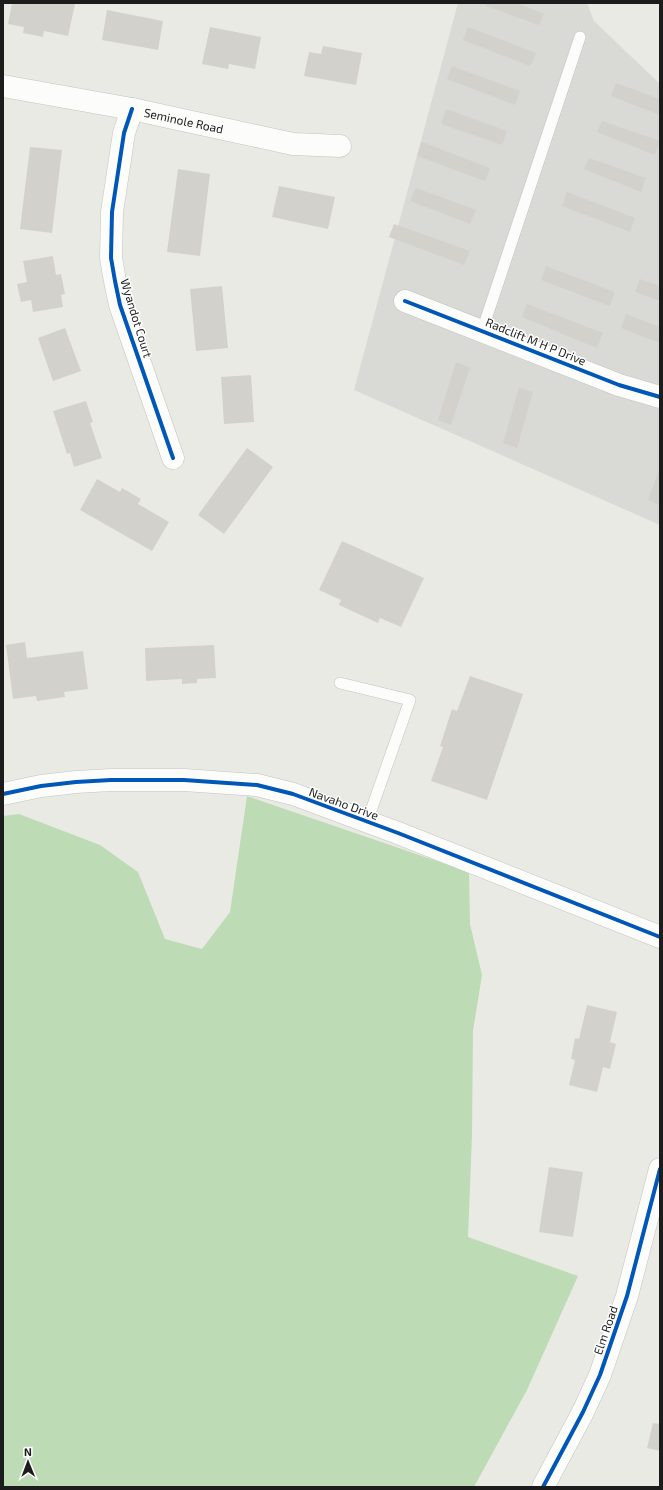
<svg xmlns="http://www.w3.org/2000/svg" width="663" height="1490" font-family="'Exo 2',sans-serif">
  <rect width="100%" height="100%" fill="#eaeae4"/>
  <path fill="#d9d9d5" d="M 458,3 L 587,3 L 594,21 L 660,84 L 660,525 L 354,390 Z"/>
  <path fill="#bddcb6" d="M 247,796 L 469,872 L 470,924 L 482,975 L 473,1031 L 472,1136 L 468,1237 L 578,1276 L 527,1390 L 474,1487 L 3,1487 L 3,816 L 19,814 L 100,845 L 138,872 L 165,939 L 202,949 L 230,912 Z"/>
  <path fill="#d3d1cc" d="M 12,3 L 75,4 L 68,36 L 44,31 L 43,37 L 23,33 L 24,27 L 8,24 Z
    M 487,3 L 517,3 L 544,14 L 539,25 L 486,6 Z
    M 107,10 L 163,21 L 158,50 L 102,40 Z
    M 210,27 L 261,37 L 255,69 L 229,64 L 228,69 L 202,64 Z
    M 468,27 L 536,53 L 530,66 L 463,40 Z
    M 323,46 L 362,53 L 356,85 L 304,76 L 309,52 L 321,54 Z
    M 452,66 L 520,91 L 515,105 L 447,79 Z
    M 616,83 L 660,99 L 660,115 L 611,96 Z
    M 446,109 L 507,131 L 502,145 L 441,124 Z
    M 602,121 L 660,141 L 655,155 L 597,132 Z
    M 422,142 L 490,168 L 485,181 L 417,156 Z
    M 30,147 L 62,150 L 52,233 L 20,229 Z
    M 589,158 L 646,178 L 641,192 L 584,169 Z
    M 178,169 L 210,174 L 200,256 L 167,252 Z
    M 279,186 L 335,197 L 328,229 L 272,217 Z
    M 416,188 L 476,210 L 470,224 L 410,201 Z
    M 567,192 L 635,218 L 630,232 L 562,206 Z
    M 394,224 L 470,251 L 464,265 L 389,237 Z
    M 53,256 L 56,275 L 61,274 L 65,294 L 61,295 L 63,307 L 33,312 L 31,300 L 21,302 L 17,284 L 27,282 L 23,261 Z
    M 546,266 L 615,292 L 610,306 L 541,280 Z
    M 640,279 L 660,286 L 660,301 L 635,292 Z
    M 222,286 L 228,348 L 196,351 L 190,289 Z
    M 527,304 L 603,333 L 597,348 L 522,317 Z
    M 626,314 L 660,327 L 660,343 L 621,328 Z
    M 65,328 L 81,371 L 53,381 L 38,338 Z
    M 456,362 L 470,368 L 451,425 L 438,420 Z
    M 251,375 L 254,422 L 224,424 L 221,377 Z
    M 519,388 L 533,392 L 517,448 L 503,443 Z
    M 86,401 L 93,422 L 90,423 L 102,458 L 74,467 L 70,453 L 67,454 L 53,411 Z
    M 247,448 L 273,467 L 224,534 L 198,515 Z
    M 660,467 L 660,505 L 648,500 Z
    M 97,479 L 120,492 L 122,488 L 141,499 L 138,504 L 169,522 L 152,551 L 80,510 Z
    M 342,541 L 424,578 L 401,627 L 380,618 L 378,623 L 339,605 L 341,600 L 319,590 Z
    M 25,642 L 27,658 L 83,651 L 88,689 L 64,692 L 65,697 L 37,701 L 36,696 L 13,699 L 6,645 Z
    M 214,645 L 216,678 L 197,679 L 197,683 L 182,684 L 182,679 L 146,681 L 145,648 Z
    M 470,676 L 523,694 L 487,800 L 431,781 L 443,747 L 440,746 L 452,709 L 457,711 Z
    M 587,1005 L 617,1012 L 610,1042 L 616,1044 L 610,1069 L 603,1067 L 597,1092 L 569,1085 L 575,1060 L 571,1059 L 575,1038 L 579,1039 Z
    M 549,1167 L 583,1172 L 573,1237 L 539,1232 Z
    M 653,1423 L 660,1424 L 660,1451 L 647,1448 Z"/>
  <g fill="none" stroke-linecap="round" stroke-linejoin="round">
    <g stroke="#c3c3c0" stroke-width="12">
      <path id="service" d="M 482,331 L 580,37
        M 340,683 L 410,700 L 367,822"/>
    </g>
    <g stroke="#c3c3c0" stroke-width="23">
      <g id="minor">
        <path id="s1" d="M 3,86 L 132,109 L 293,144 L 340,146"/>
        <path d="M 132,109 L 124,133 L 112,212 L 111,258 L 115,281 L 120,305 L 173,458"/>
        <path d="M 405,301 L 619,385 L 660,397"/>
        <path d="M 3,794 L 41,786 L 76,782 L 111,780 L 184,780 L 257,785 L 293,794 L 398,833 L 660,937"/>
      </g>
    </g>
    <g stroke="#c3c3c0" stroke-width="23">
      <path id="tertiary" d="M 543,1487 L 583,1412 L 600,1375 L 627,1296 L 660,1169"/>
    </g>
    <use href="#service" stroke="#fcfcfb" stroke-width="11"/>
    <use href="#minor" stroke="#fcfcfb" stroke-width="22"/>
    <use href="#tertiary" stroke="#fcfcfb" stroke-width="22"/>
    <g stroke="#fff" stroke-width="6">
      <path id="cycleway" d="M 132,109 L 124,133 L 112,212 L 111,258 L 115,281 L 120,305 L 173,458
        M 405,301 L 619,385 L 660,397
        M 3,794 L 41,786 L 76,782 L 111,780 L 184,780 L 257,785 L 293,794 L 398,833 L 660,937
        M 543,1487 L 583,1412 L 600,1375 L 627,1296 L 660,1169"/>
    </g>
    <use href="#cycleway" stroke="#0057b8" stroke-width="4"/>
  </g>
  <g text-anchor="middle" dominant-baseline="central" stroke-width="3" stroke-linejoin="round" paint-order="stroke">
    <g font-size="12" fill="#1c1c1c" stroke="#fff">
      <text stroke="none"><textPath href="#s1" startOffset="184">Seminole Road</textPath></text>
      <text transform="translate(137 318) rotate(73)">Wyandot Court</text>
      <text transform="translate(536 341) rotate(22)">Radclift M H P Drive</text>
      <text transform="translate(344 803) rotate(20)">Navaho Drive</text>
      <text transform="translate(605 1330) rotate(-71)">Elm Road</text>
    </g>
  </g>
  <rect width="663" height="1490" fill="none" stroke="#1c1c1c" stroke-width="8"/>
  <g transform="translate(28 1462) rotate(359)" stroke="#ffffff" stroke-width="3" paint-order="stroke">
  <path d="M0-3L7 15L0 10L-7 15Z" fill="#1c1c1c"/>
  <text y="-6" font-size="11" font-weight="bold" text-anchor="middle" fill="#1c1c1c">N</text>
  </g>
</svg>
